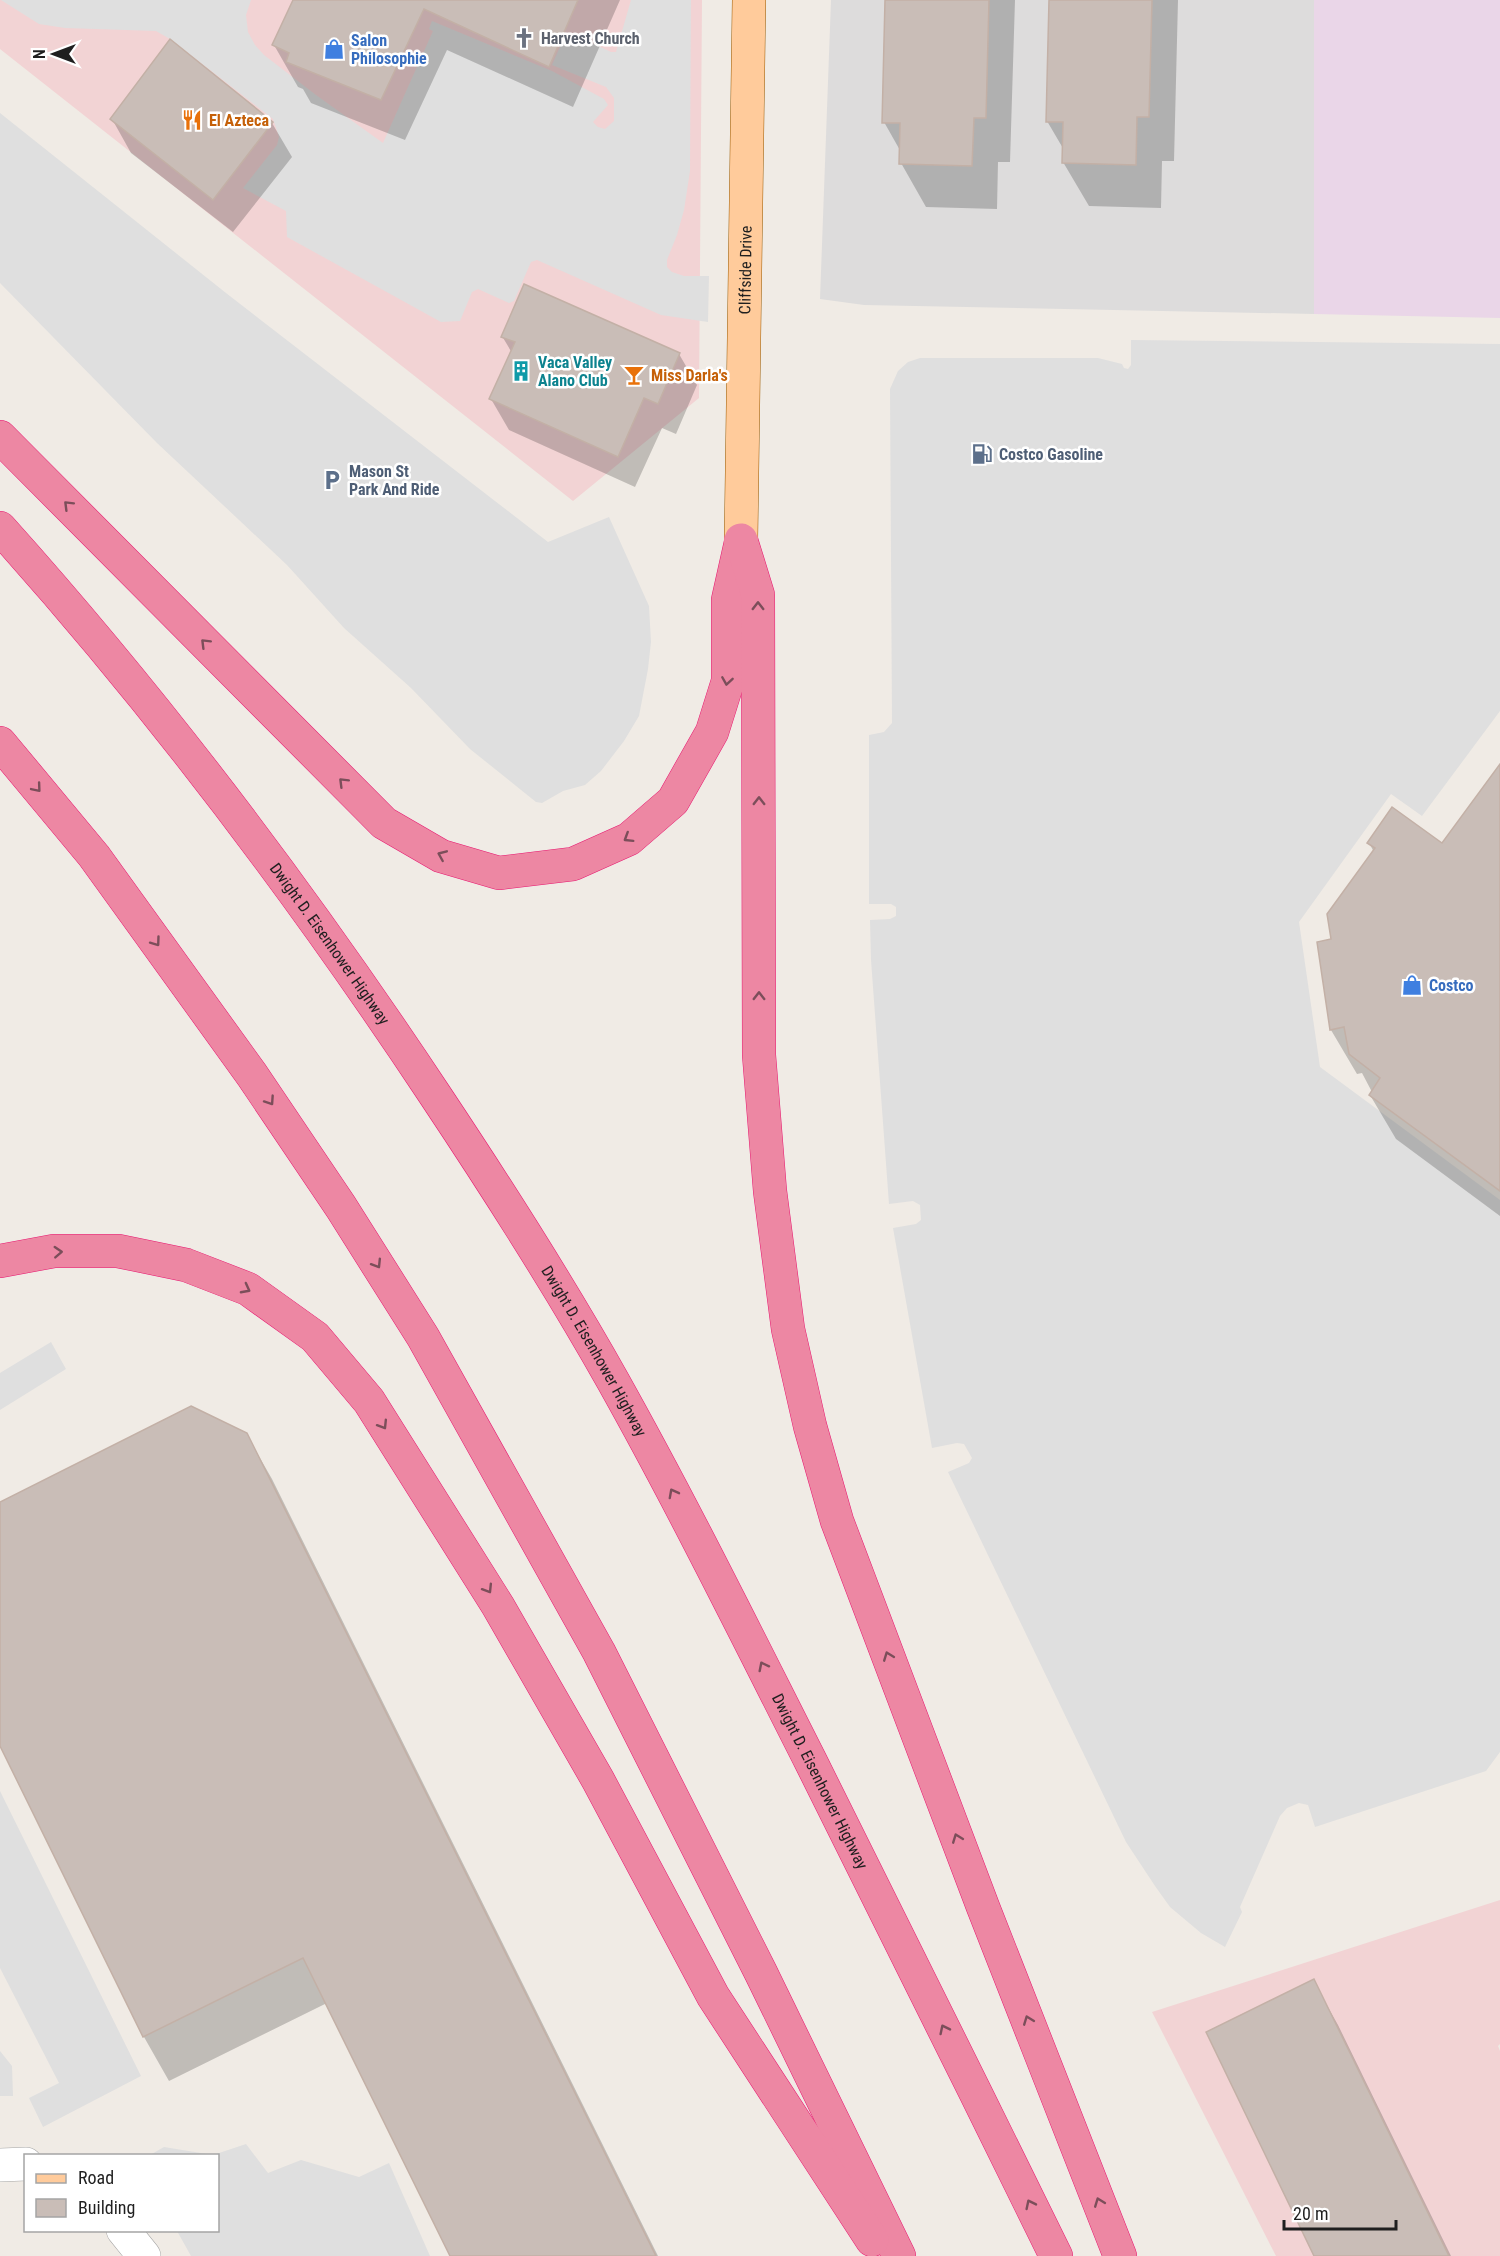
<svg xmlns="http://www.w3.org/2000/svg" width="1500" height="2256" font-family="'Roboto Condensed',sans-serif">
  <rect width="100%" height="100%" fill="#f0ebe5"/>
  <path fill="#dddcdc" d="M 831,0 L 1314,0 L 1314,314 L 864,305 L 820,299 Z"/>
  <path fill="#f2d3d4" d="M 0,0 L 702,0 L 699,398 L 573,501 L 0,49 Z
    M 1500,1900 L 1500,2044 L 1498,2046 L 1500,2051 L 1500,2256 L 1276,2256 L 1152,2012 Z"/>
  <path fill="#ead6e8" d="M 1314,0 L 1500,0 L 1500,318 L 1314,314 Z"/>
  <path fill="#dfdfdf" d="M 1,0 L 251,0 L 246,15 L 248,32 L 255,45 L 264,55 L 316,95 L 383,143 L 433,31 L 429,29 L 432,21 L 552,71 L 604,99 L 608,105 L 593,122 L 598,127 L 605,129 L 614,121 L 614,98 L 606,87 L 552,65 L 566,33 L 571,33 L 611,52 L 616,52 L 631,0 L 691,0 L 690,171 L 684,210 L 677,235 L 667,260 L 667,267 L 672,272 L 684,276 L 709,276 L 708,322 L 661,315 L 537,260 L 531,262 L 514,301 L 509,303 L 478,289 L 472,292 L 460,321 L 441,322 L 287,237 L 286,211 L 243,188 L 277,145 L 279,137 L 273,119 L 170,39 L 156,31 L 65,28 L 39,24 Z
    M 0,113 L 226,293 L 548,542 L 609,517 L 649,606 L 651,642 L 648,669 L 639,716 L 624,741 L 601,771 L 585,785 L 563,791 L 542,803 L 536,802 L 470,749 L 411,688 L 344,628 L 287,565 L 157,443 L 0,283 Z
    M 1131,340 L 1500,344 L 1500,711 L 1422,816 L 1391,794 L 1299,922 L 1320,1067 L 1500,1200 L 1500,1752 L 1486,1771 L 1315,1827 L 1308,1805 L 1299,1803 L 1287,1808 L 1280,1816 L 1240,1907 L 1242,1912 L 1225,1947 L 1201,1933 L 1170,1907 L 1155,1886 L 1126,1842 L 948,1472 L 969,1463 L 972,1458 L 964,1444 L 957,1443 L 932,1448 L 893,1228 L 916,1224 L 921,1220 L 920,1205 L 913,1201 L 889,1204 L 871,960 L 870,920 L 890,919 L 896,916 L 896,907 L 891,904 L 869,904 L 869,735 L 884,732 L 892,723 L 890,389 L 898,371 L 908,362 L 920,358 L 1098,358 L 1122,364 L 1124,368 L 1128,369 L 1131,365 Z
    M 51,1342 L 66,1369 L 0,1410 L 0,1373 Z
    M 0,1791 L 141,2076 L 43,2127 L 29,2098 L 59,2083 L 0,1968 Z
    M 0,2051 L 12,2066 L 13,2096 L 0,2096 Z
    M 246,2144 L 268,2173 L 301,2160 L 359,2177 L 389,2163 L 430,2256 L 191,2256 L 177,2231 L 218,2230 L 218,2156 L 150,2155 L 164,2147 L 213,2155 Z"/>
  <path fill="#0003" d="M 295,0 L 620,0 L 573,107 L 447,50 L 405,140 L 311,103 L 303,89 L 298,87 L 274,45 Z
    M 887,0 L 1015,0 L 1010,162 L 998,162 L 997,209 L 926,207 L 901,163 L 901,152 L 884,122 Z
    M 1050,0 L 1178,0 L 1174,161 L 1162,161 L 1161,208 L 1089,206 L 1063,162 L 1064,150 L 1047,121 Z
    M 112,119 L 272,123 L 292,157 L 233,232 L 131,153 Z
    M 502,336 L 679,354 L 697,385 L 676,434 L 662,428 L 635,487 L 509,430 L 491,399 L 512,353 Z
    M 1500,767 L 1500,1216 L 1396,1139 L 1370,1095 L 1372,1092 L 1362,1073 L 1357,1074 L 1331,1030 L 1319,943 L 1333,940 L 1374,852 L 1369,843 L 1443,845 Z
    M 246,1434 L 272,1479 L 658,2256 L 452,2256 L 327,2003 L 169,2081 L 144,2037 L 0,1743 L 0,1504 Z
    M 1313,1981 L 1338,2025 L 1451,2256 L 1315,2256 Z"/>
  <path fill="#c9bdb7" stroke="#c3b0a6" stroke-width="1.5" d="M 293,0 L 578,0 L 549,67 L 424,9 L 381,100 L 286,62 L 289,53 L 272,45 Z
    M 885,0 L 989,0 L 986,118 L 974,118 L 972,166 L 899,164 L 900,123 L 882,123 Z
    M 1049,0 L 1152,0 L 1149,117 L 1137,117 L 1136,165 L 1062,163 L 1063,122 L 1046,122 Z
    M 170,39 L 273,122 L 213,200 L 110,119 Z
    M 524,284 L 680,353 L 658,404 L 644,398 L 618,457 L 489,399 L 515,342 L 501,337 Z
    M 1500,764 L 1500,1191 L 1369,1095 L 1380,1078 L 1349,1054 L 1344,1027 L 1330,1030 L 1317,942 L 1331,939 L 1327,914 L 1375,848 L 1367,843 L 1392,807 L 1442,843 Z
    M 191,1406 L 247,1433 L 656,2256 L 450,2256 L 303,1958 L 143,2037 L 0,1746 L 0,1502 Z
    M 1314,1979 L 1449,2256 L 1314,2256 L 1206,2032 Z"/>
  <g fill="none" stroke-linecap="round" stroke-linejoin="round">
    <g stroke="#a6a6a6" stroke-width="34">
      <path id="minor" d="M 0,2165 L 26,2164
        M 123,2230 L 144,2256"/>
    </g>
    <g stroke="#9a5a00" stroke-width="34">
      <g id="primary">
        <path id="s1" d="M 741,540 L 749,0"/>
      </g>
    </g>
    <g stroke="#e71971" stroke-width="34">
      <g id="motorway">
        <path d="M 0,437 L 384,823 L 441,856 L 499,873 L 573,864 L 629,839 L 673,801 L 712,732 L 728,681 L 728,600 L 741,542"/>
        <path id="s2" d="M 0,528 C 159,705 303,896 435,1095 C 497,1188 558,1283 613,1381 C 683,1506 746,1634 811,1762 C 893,1926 975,2091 1056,2256"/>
        <path d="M 741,540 L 758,595 L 759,1055 L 770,1191 L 788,1329 L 810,1426 L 837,1521 L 983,1907 L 1120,2256"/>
        <path d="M 0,743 L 94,856 L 252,1075 L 341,1207 L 423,1337 L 599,1652 L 761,1973 L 899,2256"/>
        <path d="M 0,1261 L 54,1251 L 118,1251 L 186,1265 L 248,1289 L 315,1337 L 369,1401 L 498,1606 L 598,1780 L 713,1996 L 872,2240"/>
      </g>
    </g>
    <use href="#minor" stroke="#fff" stroke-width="33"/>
    <use href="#primary" stroke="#ffcb9b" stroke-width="33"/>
    <use href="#motorway" stroke="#ed87a3" stroke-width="33"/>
  </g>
  <defs><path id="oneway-chevron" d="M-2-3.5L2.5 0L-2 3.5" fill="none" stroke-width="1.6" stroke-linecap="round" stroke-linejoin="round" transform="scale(1.5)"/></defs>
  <g stroke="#7c4e5a">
    <use href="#oneway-chevron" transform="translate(68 505) rotate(-135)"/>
    <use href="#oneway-chevron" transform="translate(758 606) rotate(-90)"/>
    <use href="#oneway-chevron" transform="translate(205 643) rotate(-135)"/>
    <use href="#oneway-chevron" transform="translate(727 681) rotate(99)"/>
    <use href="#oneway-chevron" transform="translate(343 782) rotate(-135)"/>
    <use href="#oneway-chevron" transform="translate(37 788) rotate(50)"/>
    <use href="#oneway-chevron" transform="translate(759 801) rotate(-90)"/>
    <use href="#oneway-chevron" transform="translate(628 838) rotate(148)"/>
    <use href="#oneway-chevron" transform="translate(442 855) rotate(-157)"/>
    <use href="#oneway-chevron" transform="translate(156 942) rotate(54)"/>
    <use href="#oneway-chevron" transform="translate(759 996) rotate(-90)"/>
    <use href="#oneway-chevron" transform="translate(270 1101) rotate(56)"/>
    <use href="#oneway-chevron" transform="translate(58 1252) rotate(-3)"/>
    <use href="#oneway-chevron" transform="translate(377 1264) rotate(58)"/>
    <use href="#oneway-chevron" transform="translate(246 1289) rotate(28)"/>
    <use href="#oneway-chevron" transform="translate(383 1425) rotate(58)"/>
    <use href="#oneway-chevron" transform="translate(673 1493) rotate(-118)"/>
    <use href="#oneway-chevron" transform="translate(488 1589) rotate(58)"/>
    <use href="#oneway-chevron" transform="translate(888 1656) rotate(-111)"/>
    <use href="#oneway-chevron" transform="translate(763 1666) rotate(-117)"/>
    <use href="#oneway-chevron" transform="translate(957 1838) rotate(-111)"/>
    <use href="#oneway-chevron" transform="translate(1028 2020) rotate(-111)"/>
    <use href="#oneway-chevron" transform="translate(944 2029) rotate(-116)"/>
    <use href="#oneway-chevron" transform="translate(1099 2202) rotate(-111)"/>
    <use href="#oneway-chevron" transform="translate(1030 2204) rotate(-116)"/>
  </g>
  <defs>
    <g id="church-bare" transform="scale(1.62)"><path d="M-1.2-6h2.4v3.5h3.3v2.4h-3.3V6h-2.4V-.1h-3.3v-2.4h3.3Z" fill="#6b7280" stroke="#fff" stroke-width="2.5" paint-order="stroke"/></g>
    <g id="shop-bare" transform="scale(1.62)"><path d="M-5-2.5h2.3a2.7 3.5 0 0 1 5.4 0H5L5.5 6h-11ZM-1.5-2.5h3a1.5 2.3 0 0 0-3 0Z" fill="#3f7fe0" stroke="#fff" stroke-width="2.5" paint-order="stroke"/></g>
    <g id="restaurant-bare" transform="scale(1.62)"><path d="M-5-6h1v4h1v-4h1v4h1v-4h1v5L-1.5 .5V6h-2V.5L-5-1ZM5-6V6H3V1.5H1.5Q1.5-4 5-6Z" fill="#e8710a" stroke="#fff" stroke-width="2.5" paint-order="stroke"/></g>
    <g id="building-bare" transform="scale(1.62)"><path d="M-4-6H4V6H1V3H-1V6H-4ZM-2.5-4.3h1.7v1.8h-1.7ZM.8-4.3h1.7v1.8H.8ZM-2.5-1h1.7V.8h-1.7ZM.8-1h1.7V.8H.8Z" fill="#0f9aa8" stroke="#fff" stroke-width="2.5" paint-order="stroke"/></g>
    <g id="bar-bare" transform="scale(1.62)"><path d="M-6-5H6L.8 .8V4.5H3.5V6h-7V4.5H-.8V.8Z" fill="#e8710a" stroke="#fff" stroke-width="2.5" paint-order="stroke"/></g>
    <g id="fuel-bare" transform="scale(1.62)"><path d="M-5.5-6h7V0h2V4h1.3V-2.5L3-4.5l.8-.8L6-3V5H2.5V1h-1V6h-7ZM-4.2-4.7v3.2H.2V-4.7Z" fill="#5c6f8a" stroke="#fff" stroke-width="2.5" paint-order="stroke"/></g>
    <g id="parking-bare" transform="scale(1.62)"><path d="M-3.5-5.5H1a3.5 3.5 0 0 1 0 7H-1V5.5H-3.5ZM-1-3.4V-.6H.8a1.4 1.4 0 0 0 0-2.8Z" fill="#5c6f8a" stroke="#fff" stroke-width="2.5" paint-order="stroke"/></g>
  </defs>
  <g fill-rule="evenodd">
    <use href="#church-bare" x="524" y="38"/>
    <use href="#shop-bare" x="334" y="49"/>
    <use href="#restaurant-bare" x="192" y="120"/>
    <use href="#building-bare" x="521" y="371"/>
    <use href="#bar-bare" x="634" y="375"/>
    <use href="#fuel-bare" x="982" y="454"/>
    <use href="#parking-bare" x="332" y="480"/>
    <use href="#shop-bare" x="1412" y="985"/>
  </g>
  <g text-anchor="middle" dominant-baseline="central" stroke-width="5" stroke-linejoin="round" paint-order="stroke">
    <g font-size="16" font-weight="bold" fill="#5b616d" stroke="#fff" text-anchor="start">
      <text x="541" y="38">Harvest Church</text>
    </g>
    <g font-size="16" font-weight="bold" fill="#366cbe" stroke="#fff" text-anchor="start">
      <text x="351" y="40">Salon<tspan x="351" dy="18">Philosophie</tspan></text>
      <text x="1429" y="985">Costco</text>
    </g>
    <g font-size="16" font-weight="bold" fill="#c56008" stroke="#fff" text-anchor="start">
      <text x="209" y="120">El Azteca</text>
      <text x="651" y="375">Miss Darla's</text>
    </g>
    <g font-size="16" fill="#1f1f1f" stroke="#fff">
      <text stroke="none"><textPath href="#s1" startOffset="270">Cliffside Drive</textPath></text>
      <text stroke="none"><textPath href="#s2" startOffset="531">Dwight D. Eisenhower Highway</textPath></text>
      <text stroke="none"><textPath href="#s2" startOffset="1017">Dwight D. Eisenhower Highway</textPath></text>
      <text stroke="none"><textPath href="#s2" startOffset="1503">Dwight D. Eisenhower Highway</textPath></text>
    </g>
    <g font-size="16" font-weight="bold" fill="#0d838f" stroke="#fff" text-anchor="start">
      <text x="538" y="362">Vaca Valley<tspan x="538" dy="18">Alano Club</tspan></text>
    </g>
    <g font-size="16" font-weight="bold" fill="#4e5e75" stroke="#fff" text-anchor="start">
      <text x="999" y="454">Costco Gasoline</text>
      <text x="349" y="471">Mason St<tspan x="349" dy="18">Park And Ride</tspan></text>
    </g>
  </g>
  <rect x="24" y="2154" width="195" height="78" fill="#ffffff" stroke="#a5a5a5" stroke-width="1.5"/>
  <rect x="36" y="2174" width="30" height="9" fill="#ffcb9b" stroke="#a5a5a5" stroke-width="1.5"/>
  <text x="78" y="2184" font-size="18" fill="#1f1f1f">Road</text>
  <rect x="36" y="2199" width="30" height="18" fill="#c9bdb7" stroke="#a5a5a5" stroke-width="1.5"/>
  <text x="78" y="2214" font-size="18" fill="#1f1f1f">Building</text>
  <g transform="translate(54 54) rotate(270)" stroke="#ffffff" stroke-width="4.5" paint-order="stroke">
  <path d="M0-4.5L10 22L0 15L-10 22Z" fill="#1f1f1f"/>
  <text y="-9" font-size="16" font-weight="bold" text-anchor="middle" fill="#1f1f1f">N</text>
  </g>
  <path d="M1284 2220v9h112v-9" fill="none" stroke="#1f1f1f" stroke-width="3"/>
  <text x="1293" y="2220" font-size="18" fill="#1f1f1f" stroke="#ffffff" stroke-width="4.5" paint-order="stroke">20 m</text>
</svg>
